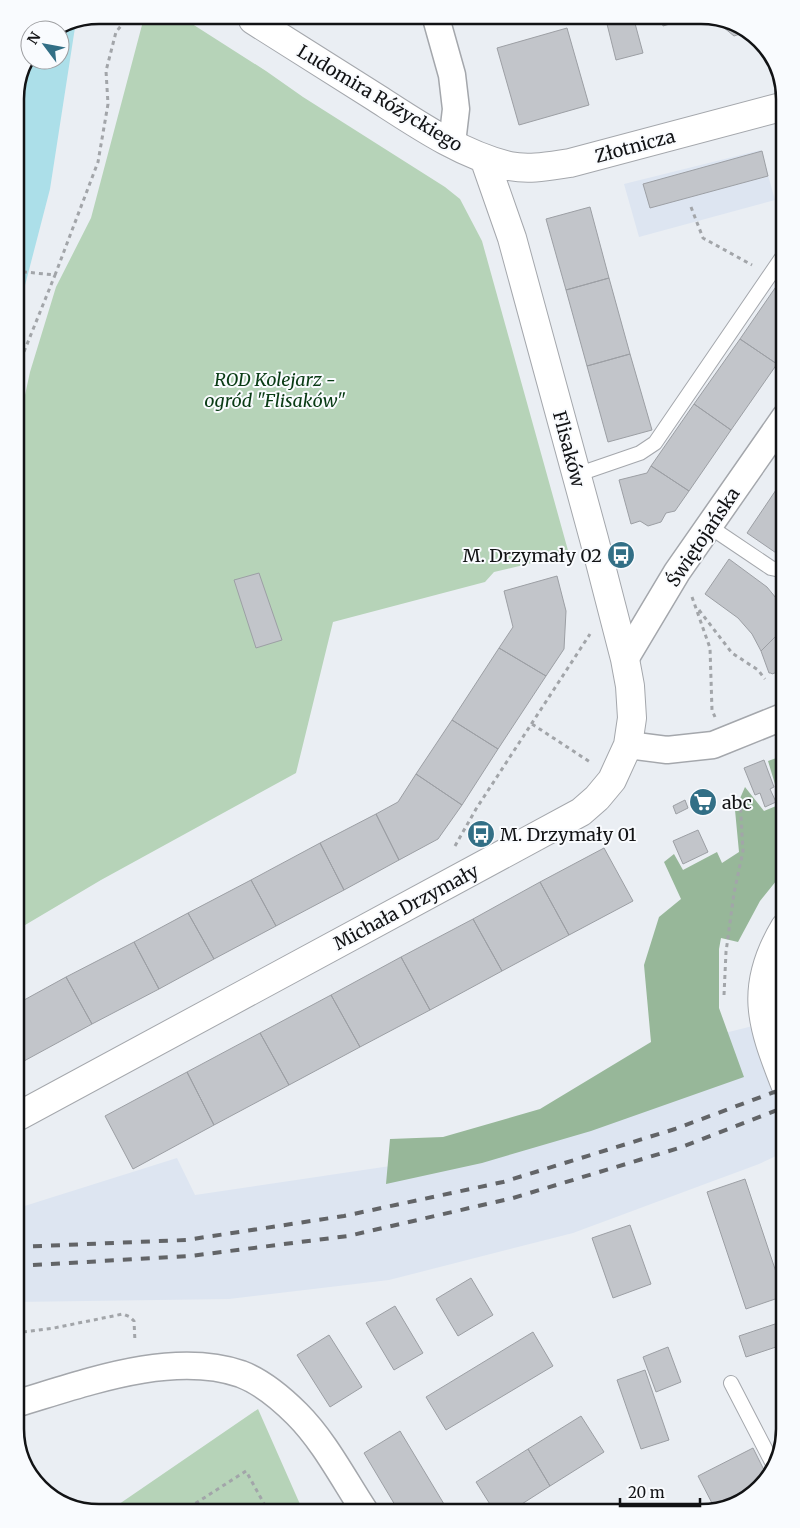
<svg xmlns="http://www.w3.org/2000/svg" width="800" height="1528" font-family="Merriweather,serif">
  <rect width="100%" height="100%" fill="#eaeef3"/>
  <path fill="#dde5f1" d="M 761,150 L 775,200 L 639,237 L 624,184 Z
    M 785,1018 L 785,1152 L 759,1164 L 573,1233 L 389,1280 L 229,1299 L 15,1302 L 15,1209 L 177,1158 L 195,1195 L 424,1161 L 578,1104 L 660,1049 Z"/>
  <path fill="#b6d3b8" d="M 186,20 L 266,71 L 303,97 L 445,187 L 460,199 L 482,241 L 569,554 L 494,572 L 485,582 L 333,622 L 296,773 L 101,880 L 15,931 L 15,441 L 30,372 L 56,287 L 91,218 L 142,25 L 144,21 Z
    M 258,1409 L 303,1511 L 106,1513 Z"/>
  <path fill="#97b799" d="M 785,755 L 785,870 L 760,901 L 738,942 L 721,938 L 719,949 L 719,1008 L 744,1077 L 591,1131 L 482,1163 L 386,1184 L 390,1139 L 443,1137 L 540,1109 L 651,1042 L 644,965 L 659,917 L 681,899 L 664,862 L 674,854 L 683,870 L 717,852 L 722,863 L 739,852 L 735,810 L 745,787 L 764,811 L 781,804 L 768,761 Z"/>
  <path fill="#acdfe9" d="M 67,21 L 76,21 L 50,189 L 15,324 L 15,94 L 30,60 L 60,60 L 60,30 L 54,30 Z"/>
  <path fill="#c2c5ca" stroke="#9c9fa4" d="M 700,15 L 663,26 L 660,16 Z
    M 605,16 L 633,16 L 643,53 L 616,60 Z
    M 721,20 L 748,29 L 746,32 L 734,36 L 723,27 Z
    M 567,28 L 589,105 L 519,125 L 497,48 Z
    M 762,151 L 768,176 L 650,208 L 643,184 Z
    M 590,207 L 609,278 L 566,290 L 546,219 Z
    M 784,275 L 785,276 L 785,352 L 777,364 L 740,339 Z
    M 609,278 L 630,354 L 587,366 L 566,290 Z
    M 740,339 L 777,364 L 731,430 L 694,404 Z
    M 630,354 L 652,430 L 608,442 L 587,366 Z
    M 694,404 L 731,430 L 689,491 L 651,466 Z
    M 651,466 L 689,491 L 675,511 L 666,513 L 661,522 L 648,526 L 640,521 L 631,524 L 619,480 L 647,473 Z
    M 785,479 L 785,553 L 782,557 L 747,533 L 776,490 L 777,490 Z
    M 729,559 L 767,587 L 785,609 L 785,627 L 761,651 L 752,634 L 738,618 L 705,594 Z
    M 259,573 L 282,640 L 256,648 L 234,580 Z
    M 557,576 L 566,611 L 564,649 L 546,676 L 499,648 L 513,627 L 504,591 Z
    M 785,627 L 785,669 L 772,674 L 771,673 L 769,673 L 761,651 Z
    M 499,648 L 546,676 L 498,749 L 452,720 Z
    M 452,720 L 498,749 L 462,805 L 416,774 Z
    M 764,760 L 774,787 L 770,789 L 776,802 L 765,807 L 760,793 L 755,795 L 744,768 Z
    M 416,774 L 462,805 L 438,839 L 399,860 L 376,814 L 398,802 Z
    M 708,789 L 716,806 L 698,814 L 690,798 Z
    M 685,800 L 688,808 L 676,814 L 673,806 Z
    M 376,814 L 399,860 L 344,890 L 320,843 Z
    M 698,830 L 708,852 L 683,864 L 673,841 Z
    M 320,843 L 344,890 L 276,926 L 251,880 Z
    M 604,848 L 633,901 L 569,935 L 540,882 Z
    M 251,880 L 276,926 L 214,959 L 188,913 Z
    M 540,882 L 569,935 L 502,971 L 473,919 Z
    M 188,913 L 214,959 L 159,989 L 134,942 Z
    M 473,919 L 502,971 L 430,1010 L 401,957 Z
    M 134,942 L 159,989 L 92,1024 L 66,977 Z
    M 401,957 L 430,1010 L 360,1047 L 331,995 Z
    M 66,977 L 92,1024 L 24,1061 L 15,1044 L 15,1005 Z
    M 331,995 L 360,1047 L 289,1085 L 260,1033 Z
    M 260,1033 L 289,1085 L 214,1125 L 187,1072 Z
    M 187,1072 L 214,1125 L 133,1169 L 105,1116 Z
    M 745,1179 L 784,1296 L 746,1309 L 707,1192 Z
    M 630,1225 L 651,1284 L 613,1298 L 592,1238 Z
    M 471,1278 L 493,1315 L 458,1336 L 436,1299 Z
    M 395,1306 L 423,1353 L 394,1370 L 366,1323 Z
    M 778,1323 L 785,1344 L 746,1357 L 739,1336 Z
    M 533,1332 L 553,1366 L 446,1430 L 426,1397 Z
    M 329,1335 L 362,1387 L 330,1407 L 297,1355 Z
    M 668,1347 L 681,1382 L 656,1392 L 643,1357 Z
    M 645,1370 L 669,1440 L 641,1449 L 617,1380 Z
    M 581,1416 L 604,1452 L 550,1486 L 528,1449 Z
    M 400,1431 L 447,1509 L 398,1510 L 364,1453 Z
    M 753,1448 L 768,1478 L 733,1506 L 714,1507 L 698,1476 Z
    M 528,1449 L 550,1486 L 514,1509 L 493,1509 L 476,1482 Z"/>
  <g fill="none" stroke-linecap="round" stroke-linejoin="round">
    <g stroke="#a4a7ac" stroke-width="16">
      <path id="service" d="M 576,475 L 640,453 L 655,443 L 785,253
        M 719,533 L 771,568 L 785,571
        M 731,1383 L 774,1466"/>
    </g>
    <g stroke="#a4a7ac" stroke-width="29">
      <path id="minor" d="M 436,18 L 452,75 L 456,109 L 452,143
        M 625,659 L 677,572 L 785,417
        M 628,745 L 667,750 L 713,745 L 785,716
        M 15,1404 C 83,1384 171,1350 241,1374 C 262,1382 281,1398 297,1414 C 324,1441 343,1478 364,1510"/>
    </g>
    <g stroke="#a4a7ac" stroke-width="30">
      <path id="tertiary" d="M 253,20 C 293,45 334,71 375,97 C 417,124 460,154 509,166 C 530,170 549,166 570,163 L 785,106
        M 785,1084 C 761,1023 749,987 785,927
        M 15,1118 L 581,812 L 597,798 L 612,780 L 628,745 L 632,718 L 630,686 L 625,659 L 594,539 L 512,238 L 484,158"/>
    </g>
    <path stroke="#a2a5a9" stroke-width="3" stroke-dasharray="4 4" stroke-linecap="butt" d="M 691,207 L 703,238 L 752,265
      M 15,271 L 55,275 L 98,162 L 108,104 L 106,71 L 116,32 L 125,21
      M 15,374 L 55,275
      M 692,597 L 710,648 L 712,710 L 715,717
      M 699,610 L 732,653 L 758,670 L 765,679
      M 532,724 L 590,762
      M 455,846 L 476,809 L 590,634
      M 724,995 L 726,952 L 734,893 L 743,851 L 740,799
      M 15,1333 L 54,1328 L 123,1314 L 130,1317 L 134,1321 L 135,1342
      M 182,1512 L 246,1471 L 268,1511"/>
    <use href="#service" stroke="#fff" stroke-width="14"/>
    <use href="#minor" stroke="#fff" stroke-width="26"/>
    <use href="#tertiary" stroke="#fff" stroke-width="28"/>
    <path stroke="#626467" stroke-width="4" stroke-dasharray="9 9" stroke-linecap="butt" d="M 15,1247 L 186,1240 L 344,1216 L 503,1182 L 675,1129 L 785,1088
      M 15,1266 L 190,1256 L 348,1236 L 513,1198 L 679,1148 L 785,1107"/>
  </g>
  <defs>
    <g id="bus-disc" transform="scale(1.4375)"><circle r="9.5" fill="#326f86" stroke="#f9fbfe"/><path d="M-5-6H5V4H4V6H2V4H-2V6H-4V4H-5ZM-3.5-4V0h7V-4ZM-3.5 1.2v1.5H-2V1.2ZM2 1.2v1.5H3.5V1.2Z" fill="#fff"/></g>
    <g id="supermarket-disc" transform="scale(1.4375)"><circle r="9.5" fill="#326f86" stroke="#f9fbfe"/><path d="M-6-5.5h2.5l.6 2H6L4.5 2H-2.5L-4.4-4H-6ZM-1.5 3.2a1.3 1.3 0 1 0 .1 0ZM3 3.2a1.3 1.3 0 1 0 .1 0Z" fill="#fff"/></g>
  </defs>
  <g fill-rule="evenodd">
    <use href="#bus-disc" x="621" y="555"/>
    <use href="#supermarket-disc" x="703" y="802"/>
    <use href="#bus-disc" x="481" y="834"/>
  </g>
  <g text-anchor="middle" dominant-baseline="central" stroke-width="4" stroke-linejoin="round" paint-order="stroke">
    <g font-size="18" fill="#121315" stroke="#f9fbfe">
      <text transform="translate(380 98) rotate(31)">Ludomira Różyckiego</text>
      <text transform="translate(635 146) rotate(-15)">Złotnicza</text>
      <text transform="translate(569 449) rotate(75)">Flisaków</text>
      <text transform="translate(703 537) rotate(-56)">Świętojańska</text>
      <text transform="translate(406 907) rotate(-28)">Michała Drzymały</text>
    </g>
    <g font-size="18" font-style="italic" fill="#093b14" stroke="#f9fbfe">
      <text x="275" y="379">ROD Kolejarz -<tspan x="275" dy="21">ogród "Flisaków"</tspan></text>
    </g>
    <g font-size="18" fill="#121315" stroke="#f9fbfe" text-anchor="start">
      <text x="602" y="555" text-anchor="end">M. Drzymały 02</text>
      <text x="722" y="802">abc</text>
      <text x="500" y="834">M. Drzymały 01</text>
    </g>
  </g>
  <path d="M0 0H800V1528H0ZM99 24H701A75 75 0 0 1 776 99V1429A75 75 0 0 1 701 1504H99A75 75 0 0 1 24 1429V99A75 75 0 0 1 99 24Z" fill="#f9fbfe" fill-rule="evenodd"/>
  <path fill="none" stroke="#121315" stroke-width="2.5" d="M99 24H701A75 75 0 0 1 776 99V1429A75 75 0 0 1 701 1504H99A75 75 0 0 1 24 1429V99A75 75 0 0 1 99 24Z"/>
  <g transform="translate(45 45) rotate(302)"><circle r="24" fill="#f9fbfe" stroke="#9d9ea1"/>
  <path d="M0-4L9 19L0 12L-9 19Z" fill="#326f86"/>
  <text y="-8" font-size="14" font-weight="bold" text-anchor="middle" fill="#121315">N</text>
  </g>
  <path d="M620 1498v8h80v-8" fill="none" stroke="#121315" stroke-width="2.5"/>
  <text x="628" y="1498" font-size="15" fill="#121315" stroke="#f9fbfe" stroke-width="4" paint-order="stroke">20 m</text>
</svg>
